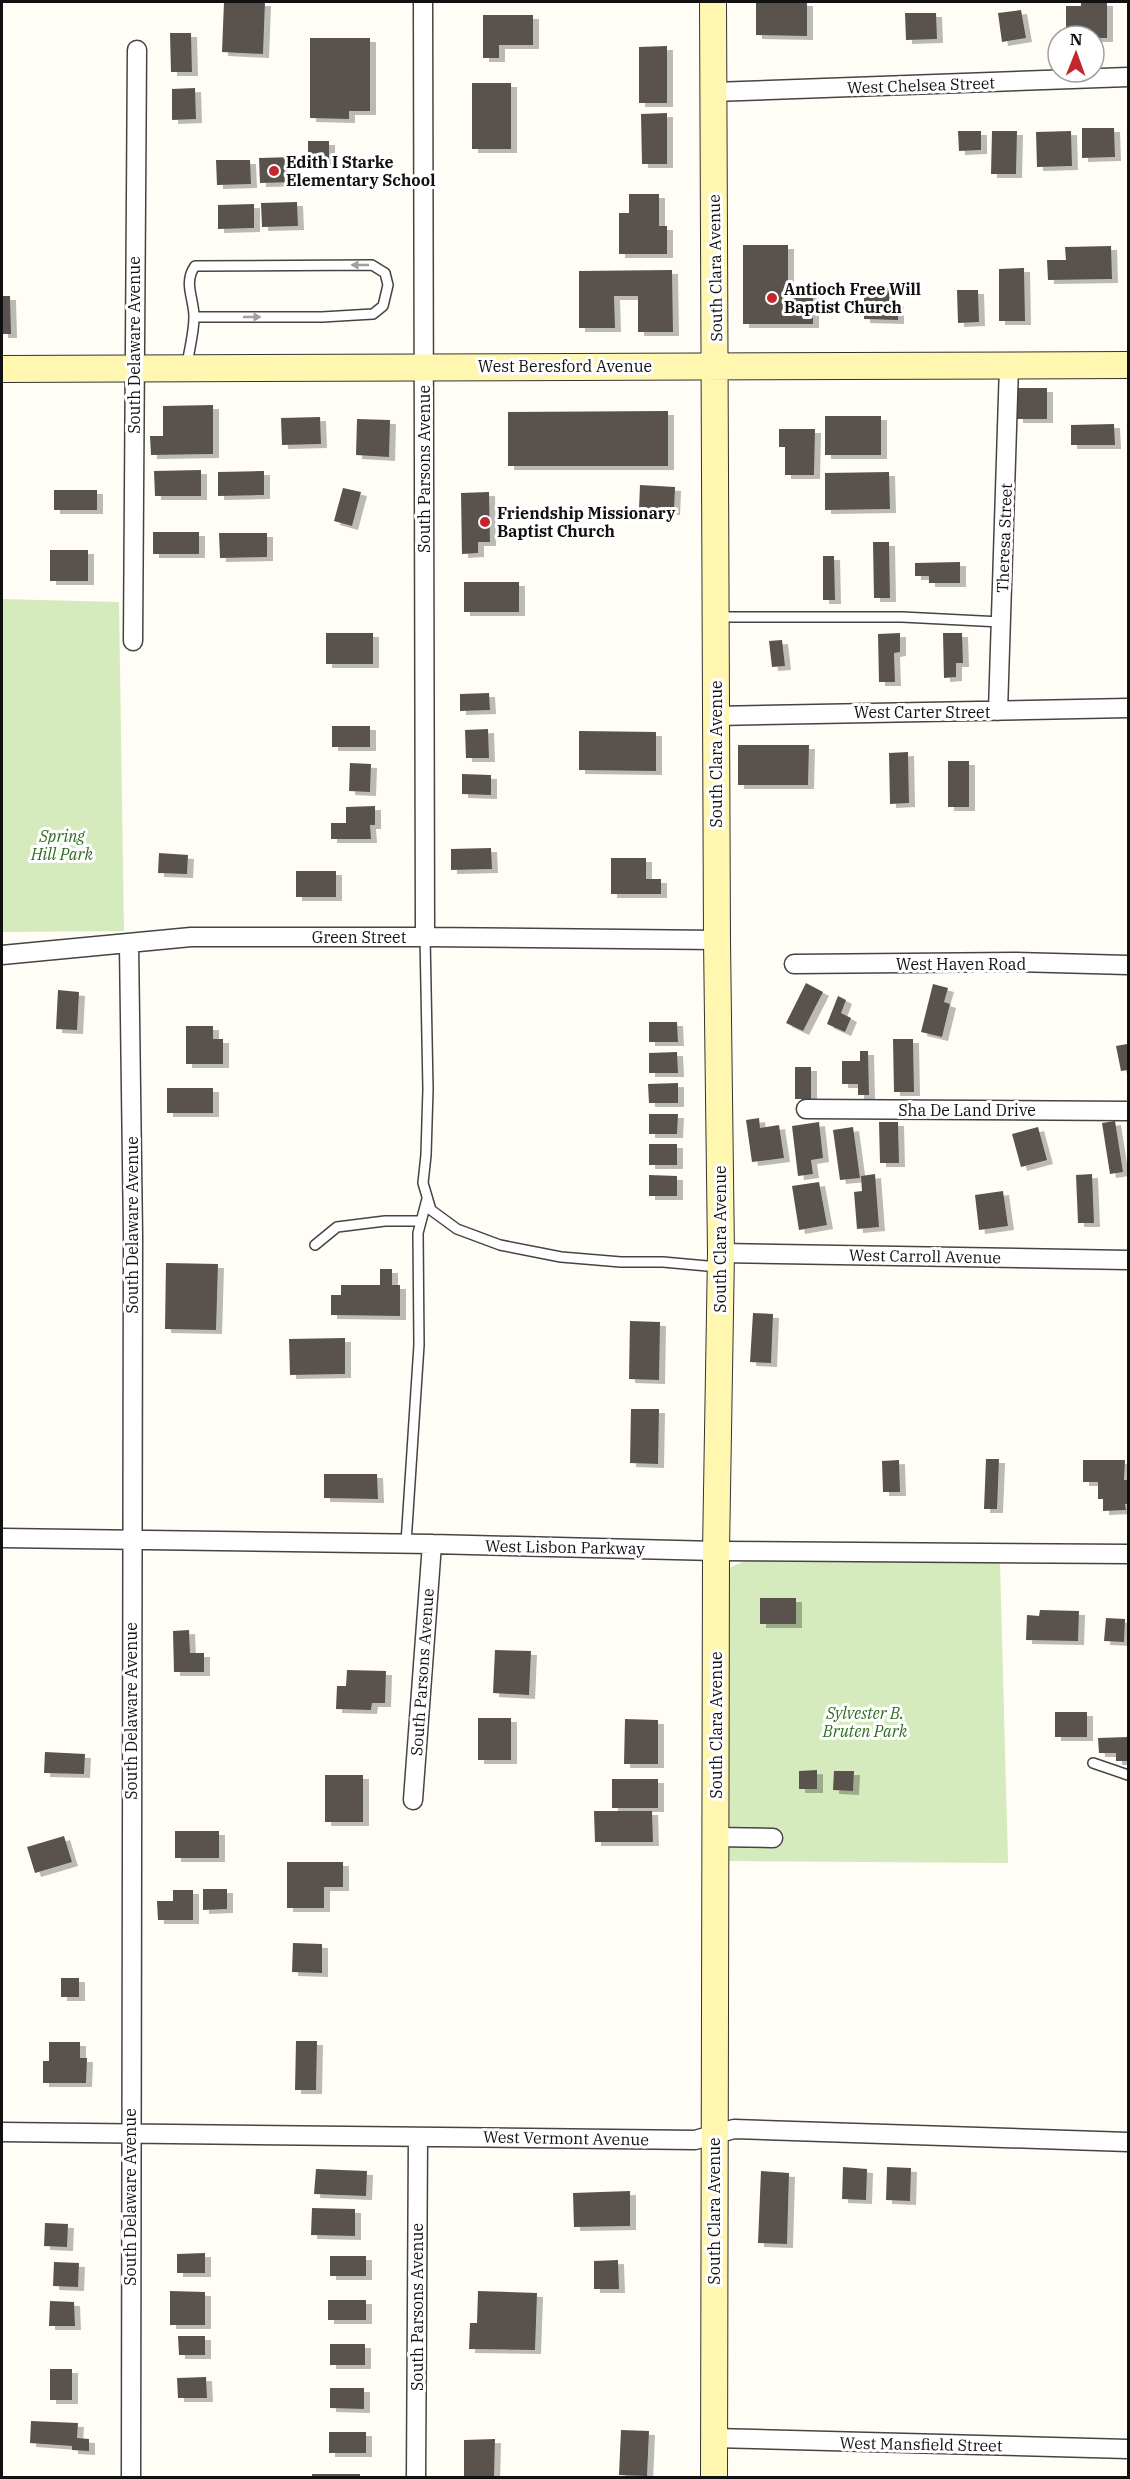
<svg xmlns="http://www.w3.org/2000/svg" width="1130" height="2479" font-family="'IBM Plex Serif',serif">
  <defs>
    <filter id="shadow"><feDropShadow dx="6" dy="4" stdDeviation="0" flood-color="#0004"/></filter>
  </defs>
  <rect width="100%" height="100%" fill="#fffdf5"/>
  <path fill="#d5ebbd" d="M 2,599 L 119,602 L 124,931 L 2,932 Z
    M 750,1559 L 1000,1561 L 1008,1863 L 724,1861 L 726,1572 L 731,1567 Z"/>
  <path fill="#5a524d" filter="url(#shadow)" d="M 224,2 L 265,2 L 263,54 L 222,52 Z
    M 756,2 L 807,2 L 807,36 L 756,35 Z
    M 1081,2 L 1107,2 L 1107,38 L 1094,38 L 1094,36 L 1088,36 L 1088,32 L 1066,32 L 1066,6 L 1081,6 Z
    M 1021,10 L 1026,38 L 1002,42 L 998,13 Z
    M 905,13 L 936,13 L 937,39 L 906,40 Z
    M 483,15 L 533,15 L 533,45 L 499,45 L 499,58 L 483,58 Z
    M 170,33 L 191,33 L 192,72 L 171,72 Z
    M 310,38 L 370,38 L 370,111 L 349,111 L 349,119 L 310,118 Z
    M 667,46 L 667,103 L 639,103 L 639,47 Z
    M 472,83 L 511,83 L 511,149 L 472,149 Z
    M 195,88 L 196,119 L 172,120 L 172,89 Z
    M 667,113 L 667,164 L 642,164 L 641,114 Z
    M 1082,128 L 1114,128 L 1115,157 L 1082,158 Z
    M 958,131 L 981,131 L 981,150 L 959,151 Z
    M 992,131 L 1017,131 L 1016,174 L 991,174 Z
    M 1071,131 L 1072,166 L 1037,167 L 1036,132 Z
    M 308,141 L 329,141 L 329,162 L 308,162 Z
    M 294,157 L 295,182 L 260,183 L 259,158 Z
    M 216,160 L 250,160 L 251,184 L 217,185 Z
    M 629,194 L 659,194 L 659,226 L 667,226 L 667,254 L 619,254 L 619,213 L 629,213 Z
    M 297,202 L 298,226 L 262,227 L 261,203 Z
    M 254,204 L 254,228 L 218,229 L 218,205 Z
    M 743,245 L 788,245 L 788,292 L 813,292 L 813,324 L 743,324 Z
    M 1111,246 L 1112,279 L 1048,280 L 1047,260 L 1066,260 L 1065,247 Z
    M 1024,268 L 1025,321 L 999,321 L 999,269 Z
    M 672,270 L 673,332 L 638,332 L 638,296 L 614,296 L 615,328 L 579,328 L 579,271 Z
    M 864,288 L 889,288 L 889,301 L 898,302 L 898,320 L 864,319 Z
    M 957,290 L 978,290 L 979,322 L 958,323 Z
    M 2,296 L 10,296 L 11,334 L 2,334 Z
    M 1016,388 L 1047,388 L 1047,419 L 1017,419 Z
    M 213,405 L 213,454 L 151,455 L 150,436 L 163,436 L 163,406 Z
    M 668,411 L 668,466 L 508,466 L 508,412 Z
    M 825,416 L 881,416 L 881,455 L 825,455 Z
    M 320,417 L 321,444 L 282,445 L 281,418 Z
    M 357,419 L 390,420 L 389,457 L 356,455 Z
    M 1114,424 L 1115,445 L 1071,445 L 1071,425 Z
    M 779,429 L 815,429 L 814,475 L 785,475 L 785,447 L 779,447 Z
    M 201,470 L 201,496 L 155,496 L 154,471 Z
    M 264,471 L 264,495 L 218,496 L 218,472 Z
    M 889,472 L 890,509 L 825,510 L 825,473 Z
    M 640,485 L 675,487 L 674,511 L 639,509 Z
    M 343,488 L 361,492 L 352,526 L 334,521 Z
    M 54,490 L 97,490 L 97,510 L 54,510 Z
    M 489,492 L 490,542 L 478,542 L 478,553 L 462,554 L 461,493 Z
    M 153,532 L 199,532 L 199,554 L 153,554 Z
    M 219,533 L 267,533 L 267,557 L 220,558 Z
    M 873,542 L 889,542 L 890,598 L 874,598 Z
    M 50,550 L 88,550 L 88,581 L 50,581 Z
    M 823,556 L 834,556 L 835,600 L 823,600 Z
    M 960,562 L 960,583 L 929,583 L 929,576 L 915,576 L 915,563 Z
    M 464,582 L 519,582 L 519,612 L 464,612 Z
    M 326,633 L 373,633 L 373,664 L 326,664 Z
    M 900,633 L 900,652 L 894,653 L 895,682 L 879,682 L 878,634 Z
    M 943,633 L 962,633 L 963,663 L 956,663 L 956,677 L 944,678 Z
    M 782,640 L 785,666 L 772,667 L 769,641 Z
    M 489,693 L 490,710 L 460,711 L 460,694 Z
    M 332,726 L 370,726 L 370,747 L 332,747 Z
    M 488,729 L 489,758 L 466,758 L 465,730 Z
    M 579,731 L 656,732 L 656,771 L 579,770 Z
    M 738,745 L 809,745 L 808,785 L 738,785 Z
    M 908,752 L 909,803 L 890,804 L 889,753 Z
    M 948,761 L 969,761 L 969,807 L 948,807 Z
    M 350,763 L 371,764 L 370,792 L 349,791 Z
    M 462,774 L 491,775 L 491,795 L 462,794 Z
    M 375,806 L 375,825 L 370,825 L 371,839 L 331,839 L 331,823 L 346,823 L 346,807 Z
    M 491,848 L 492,869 L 451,870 L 451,849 Z
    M 159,853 L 188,855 L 187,874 L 158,873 Z
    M 611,858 L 646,858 L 646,879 L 661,879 L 661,894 L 611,894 Z
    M 296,871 L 336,871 L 336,897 L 296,897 Z
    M 806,983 L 823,992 L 803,1031 L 786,1023 Z
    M 933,984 L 948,988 L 944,1002 L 950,1004 L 942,1037 L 921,1032 Z
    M 58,990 L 79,992 L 77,1030 L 56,1029 Z
    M 838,996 L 846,1000 L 841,1013 L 851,1018 L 845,1032 L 827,1024 Z
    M 649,1022 L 677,1022 L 678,1042 L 649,1042 Z
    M 186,1026 L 213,1026 L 213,1039 L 223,1039 L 223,1064 L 186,1064 Z
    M 893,1039 L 913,1039 L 914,1092 L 894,1092 Z
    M 1127,1044 L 1128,1070 L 1121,1071 L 1116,1046 Z
    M 860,1051 L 868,1051 L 869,1095 L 858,1095 L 858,1084 L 842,1084 L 842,1061 L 860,1061 Z
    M 677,1052 L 678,1073 L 649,1073 L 649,1053 Z
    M 795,1067 L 811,1067 L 811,1099 L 795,1099 Z
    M 678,1083 L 678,1103 L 649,1103 L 648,1084 Z
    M 167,1088 L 213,1088 L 213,1113 L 167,1113 Z
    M 649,1114 L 678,1114 L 677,1134 L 649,1134 Z
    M 759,1118 L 760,1128 L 779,1125 L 784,1158 L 752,1162 L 746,1120 Z
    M 1115,1121 L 1123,1172 L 1110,1174 L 1102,1123 Z
    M 819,1122 L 823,1158 L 811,1160 L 813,1174 L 798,1176 L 792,1126 Z
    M 879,1122 L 898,1122 L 899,1163 L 880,1163 Z
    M 853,1127 L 860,1178 L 840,1180 L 833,1130 Z
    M 1038,1127 L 1047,1160 L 1021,1167 L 1012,1134 Z
    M 649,1144 L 677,1144 L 677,1165 L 649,1165 Z
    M 875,1174 L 879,1227 L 857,1229 L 854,1192 L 862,1191 L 861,1176 Z
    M 1092,1174 L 1094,1223 L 1078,1223 L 1076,1175 Z
    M 649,1175 L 677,1176 L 677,1196 L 649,1196 Z
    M 819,1182 L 827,1225 L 799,1230 L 792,1186 Z
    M 1003,1191 L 1008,1226 L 979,1230 L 975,1195 Z
    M 166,1263 L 218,1264 L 216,1330 L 165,1329 Z
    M 380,1269 L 392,1269 L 392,1285 L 400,1285 L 400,1316 L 331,1315 L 331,1295 L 341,1295 L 341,1285 L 380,1285 Z
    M 753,1313 L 773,1314 L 771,1363 L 750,1362 Z
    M 630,1321 L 660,1322 L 659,1380 L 629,1379 Z
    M 345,1338 L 345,1374 L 290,1375 L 289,1339 Z
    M 631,1409 L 659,1409 L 658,1464 L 630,1463 Z
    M 986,1459 L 999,1459 L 997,1509 L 984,1509 Z
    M 899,1460 L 900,1492 L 883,1492 L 882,1461 Z
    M 1083,1460 L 1125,1460 L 1124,1480 L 1128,1480 L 1128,1504 L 1125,1504 L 1126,1510 L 1103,1511 L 1103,1499 L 1098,1499 L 1098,1482 L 1083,1482 Z
    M 324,1474 L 377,1474 L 378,1499 L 324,1498 Z
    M 760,1598 L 796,1598 L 796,1624 L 760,1624 Z
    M 1040,1610 L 1079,1611 L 1078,1641 L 1026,1640 L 1027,1615 L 1039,1616 Z
    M 1106,1618 L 1125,1619 L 1124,1642 L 1104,1641 Z
    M 189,1630 L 190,1653 L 204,1653 L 204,1672 L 174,1672 L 173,1631 Z
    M 495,1650 L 531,1651 L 529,1695 L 493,1693 Z
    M 347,1670 L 386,1671 L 385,1703 L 372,1703 L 371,1710 L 336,1709 L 337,1686 L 346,1686 Z
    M 1055,1712 L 1087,1712 L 1087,1737 L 1055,1737 Z
    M 478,1718 L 511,1718 L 511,1760 L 478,1760 Z
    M 625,1719 L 658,1720 L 658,1764 L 624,1764 Z
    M 1128,1737 L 1128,1761 L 1116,1761 L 1116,1753 L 1099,1753 L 1098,1738 Z
    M 45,1752 L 85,1754 L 84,1774 L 44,1773 Z
    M 817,1770 L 817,1789 L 799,1789 L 799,1771 Z
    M 834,1771 L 854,1771 L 853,1791 L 833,1790 Z
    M 325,1775 L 363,1775 L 363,1822 L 325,1822 Z
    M 612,1779 L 658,1779 L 658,1808 L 612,1808 Z
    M 594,1811 L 652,1811 L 653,1842 L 595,1842 Z
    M 175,1831 L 219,1831 L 219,1858 L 175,1858 Z
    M 64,1836 L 72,1862 L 35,1873 L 27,1847 Z
    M 287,1862 L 343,1862 L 343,1887 L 324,1887 L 324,1908 L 287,1908 Z
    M 203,1889 L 227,1889 L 227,1909 L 203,1910 Z
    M 173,1890 L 193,1890 L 193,1920 L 158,1920 L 157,1901 L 173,1901 Z
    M 293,1943 L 322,1944 L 322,1973 L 292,1972 Z
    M 61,1978 L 79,1978 L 79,1997 L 61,1997 Z
    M 296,2041 L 317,2041 L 316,2090 L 295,2090 Z
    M 49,2042 L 80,2042 L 80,2058 L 87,2058 L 86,2083 L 43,2083 L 43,2061 L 49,2061 Z
    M 843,2167 L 867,2169 L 866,2200 L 842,2199 Z
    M 887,2167 L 911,2168 L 910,2201 L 886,2200 Z
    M 316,2169 L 367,2171 L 366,2196 L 314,2194 Z
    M 761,2171 L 789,2173 L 787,2244 L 758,2243 Z
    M 630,2191 L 630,2226 L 574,2227 L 573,2193 Z
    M 312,2208 L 355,2209 L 355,2236 L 311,2235 Z
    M 45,2223 L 68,2224 L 67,2247 L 44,2246 Z
    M 205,2253 L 205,2273 L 177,2273 L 177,2254 Z
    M 330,2256 L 366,2256 L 366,2276 L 330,2276 Z
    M 618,2260 L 619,2289 L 594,2289 L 594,2261 Z
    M 54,2262 L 79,2263 L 78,2287 L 53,2286 Z
    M 170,2291 L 205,2292 L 205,2325 L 170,2325 Z
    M 478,2291 L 537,2293 L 535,2350 L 469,2349 L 470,2323 L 477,2323 Z
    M 328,2300 L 366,2300 L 366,2320 L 328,2320 Z
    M 50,2301 L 74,2302 L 75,2326 L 49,2326 Z
    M 178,2336 L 205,2336 L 205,2355 L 179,2355 Z
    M 330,2344 L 365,2344 L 365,2365 L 330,2365 Z
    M 50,2369 L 72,2369 L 72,2400 L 50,2400 Z
    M 206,2377 L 207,2398 L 178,2398 L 177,2378 Z
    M 330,2388 L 364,2388 L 364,2409 L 330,2408 Z
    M 31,2421 L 78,2423 L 77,2438 L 89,2439 L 89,2451 L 72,2450 L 72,2446 L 30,2443 Z
    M 621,2430 L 649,2431 L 647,2476 L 619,2475 Z
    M 329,2432 L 366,2432 L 366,2453 L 329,2453 Z
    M 495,2439 L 494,2478 L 464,2478 L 464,2440 Z
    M 312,2474 L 360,2474 L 360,2478 L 312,2478 Z"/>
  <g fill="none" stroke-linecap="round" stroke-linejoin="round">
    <g stroke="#444" stroke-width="12">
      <path id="lane" d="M 187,365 C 189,350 194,333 194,317 C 194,298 183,283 195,266 L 372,265 L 385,273 L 388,285 L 383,306 L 373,314 L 322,317 L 194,317
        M 718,617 L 902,617 L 1001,622
        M 425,937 L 428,1089 L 426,1155 L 423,1183 L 431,1210 L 457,1229 L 500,1245 L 561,1257 L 621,1262 L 663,1262 L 718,1267
        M 315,1245 L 337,1227 L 385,1221 L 421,1221
        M 406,1543 L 419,1345 L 418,1233 L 427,1199
        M 1093,1763 L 1128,1775"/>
    </g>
    <g stroke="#444" stroke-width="21">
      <path id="street" d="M 423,2 L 425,937
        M 713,92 L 1128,77
        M 133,641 L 137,50
        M 998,711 L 1009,365
        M 716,716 L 1128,708
        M 129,944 L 133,1235 L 131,2478
        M 2,955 L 191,937 L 425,937 L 717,940
        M 794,964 L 1016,962 L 1128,965
        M 806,1109 L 1128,1111
        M 721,1253 L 1128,1260
        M 2,1538 L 432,1544 L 716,1551 L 1128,1554
        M 413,1800 L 432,1544
        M 715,1837 L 773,1838
        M 2,2132 L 695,2140 L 734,2129 L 1128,2142
        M 714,2438 L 1128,2449
        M 416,2478 L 418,2137"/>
    </g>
    <g stroke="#333" stroke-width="28">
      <path id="secondary" d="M 713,2 L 717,940 L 721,1253 L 716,1551 L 714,2478
        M 2,369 L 1128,365"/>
    </g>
    <use href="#lane" stroke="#fff" stroke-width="9"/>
    <use href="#street" stroke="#fff" stroke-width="18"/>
    <use href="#secondary" stroke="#fff6b0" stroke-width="26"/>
  </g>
  <defs><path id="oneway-solid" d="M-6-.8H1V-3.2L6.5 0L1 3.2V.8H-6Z" transform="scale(1.5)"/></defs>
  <g fill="#a0a0a0">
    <use href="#oneway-solid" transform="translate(360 265) rotate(180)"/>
    <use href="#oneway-solid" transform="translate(252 317)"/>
  </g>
  <g fill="#c4262e" stroke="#fff" stroke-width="2">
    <circle cx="274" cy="171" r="6"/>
    <circle cx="772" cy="298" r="6"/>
    <circle cx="485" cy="522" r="6"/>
  </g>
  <g text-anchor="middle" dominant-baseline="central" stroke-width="6" stroke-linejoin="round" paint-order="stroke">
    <g font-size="16" fill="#111" stroke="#fff">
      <text transform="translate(921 85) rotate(-2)">West Chelsea Street</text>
      <text transform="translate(715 268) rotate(-91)">South Clara Avenue</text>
      <text transform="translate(134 345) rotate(-90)">South Delaware Avenue</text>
      <text x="565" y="366">West Beresford Avenue</text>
      <text transform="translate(424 469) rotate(-90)">South Parsons Avenue</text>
      <text transform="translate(1004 538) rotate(-88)">Theresa Street</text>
      <text x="922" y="712">West Carter Street</text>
      <text transform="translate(716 754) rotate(-90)">South Clara Avenue</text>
      <text x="359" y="937">Green Street</text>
      <text x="961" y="964">West Haven Road</text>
      <text x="967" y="1110">Sha De Land Drive</text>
      <text transform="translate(132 1225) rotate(-90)">South Delaware Avenue</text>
      <text transform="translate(720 1239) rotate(-90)">South Clara Avenue</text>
      <text transform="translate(925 1256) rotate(1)">West Carroll Avenue</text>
      <text transform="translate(565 1547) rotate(1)">West Lisbon Parkway</text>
      <text transform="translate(422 1672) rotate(-86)">South Parsons Avenue</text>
      <text transform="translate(131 1711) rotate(-90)">South Delaware Avenue</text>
      <text transform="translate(716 1725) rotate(-90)">South Clara Avenue</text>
      <text transform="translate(566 2138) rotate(1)">West Vermont Avenue</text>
      <text transform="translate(130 2197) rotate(-90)">South Delaware Avenue</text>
      <text transform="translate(714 2211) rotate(-90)">South Clara Avenue</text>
      <text transform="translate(417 2307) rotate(-90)">South Parsons Avenue</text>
      <text transform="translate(921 2444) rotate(1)">West Mansfield Street</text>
    </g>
    <g font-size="16" font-weight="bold" fill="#111" stroke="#fff" text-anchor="start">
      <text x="286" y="162">Edith I Starke<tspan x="286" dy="18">Elementary School</tspan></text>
      <text x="784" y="289">Antioch Free Will<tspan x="784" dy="18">Baptist Church</tspan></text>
      <text x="497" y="513">Friendship Missionary<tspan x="497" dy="18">Baptist Church</tspan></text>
    </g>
    <g font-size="16" font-style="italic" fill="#2f6b1f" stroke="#fff">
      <text x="62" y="836">Spring<tspan x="62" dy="18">Hill Park</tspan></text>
      <text x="865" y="1713">Sylvester B.<tspan x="865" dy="18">Bruten Park</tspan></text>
    </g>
  </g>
  <rect width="1130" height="2479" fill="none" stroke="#111111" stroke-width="6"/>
  <g transform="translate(1076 54) rotate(1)"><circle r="28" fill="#ffffff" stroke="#a0a0a0" stroke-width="1.5"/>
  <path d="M0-4.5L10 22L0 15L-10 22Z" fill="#c4262e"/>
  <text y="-9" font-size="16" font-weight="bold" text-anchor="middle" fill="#111111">N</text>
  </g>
</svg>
